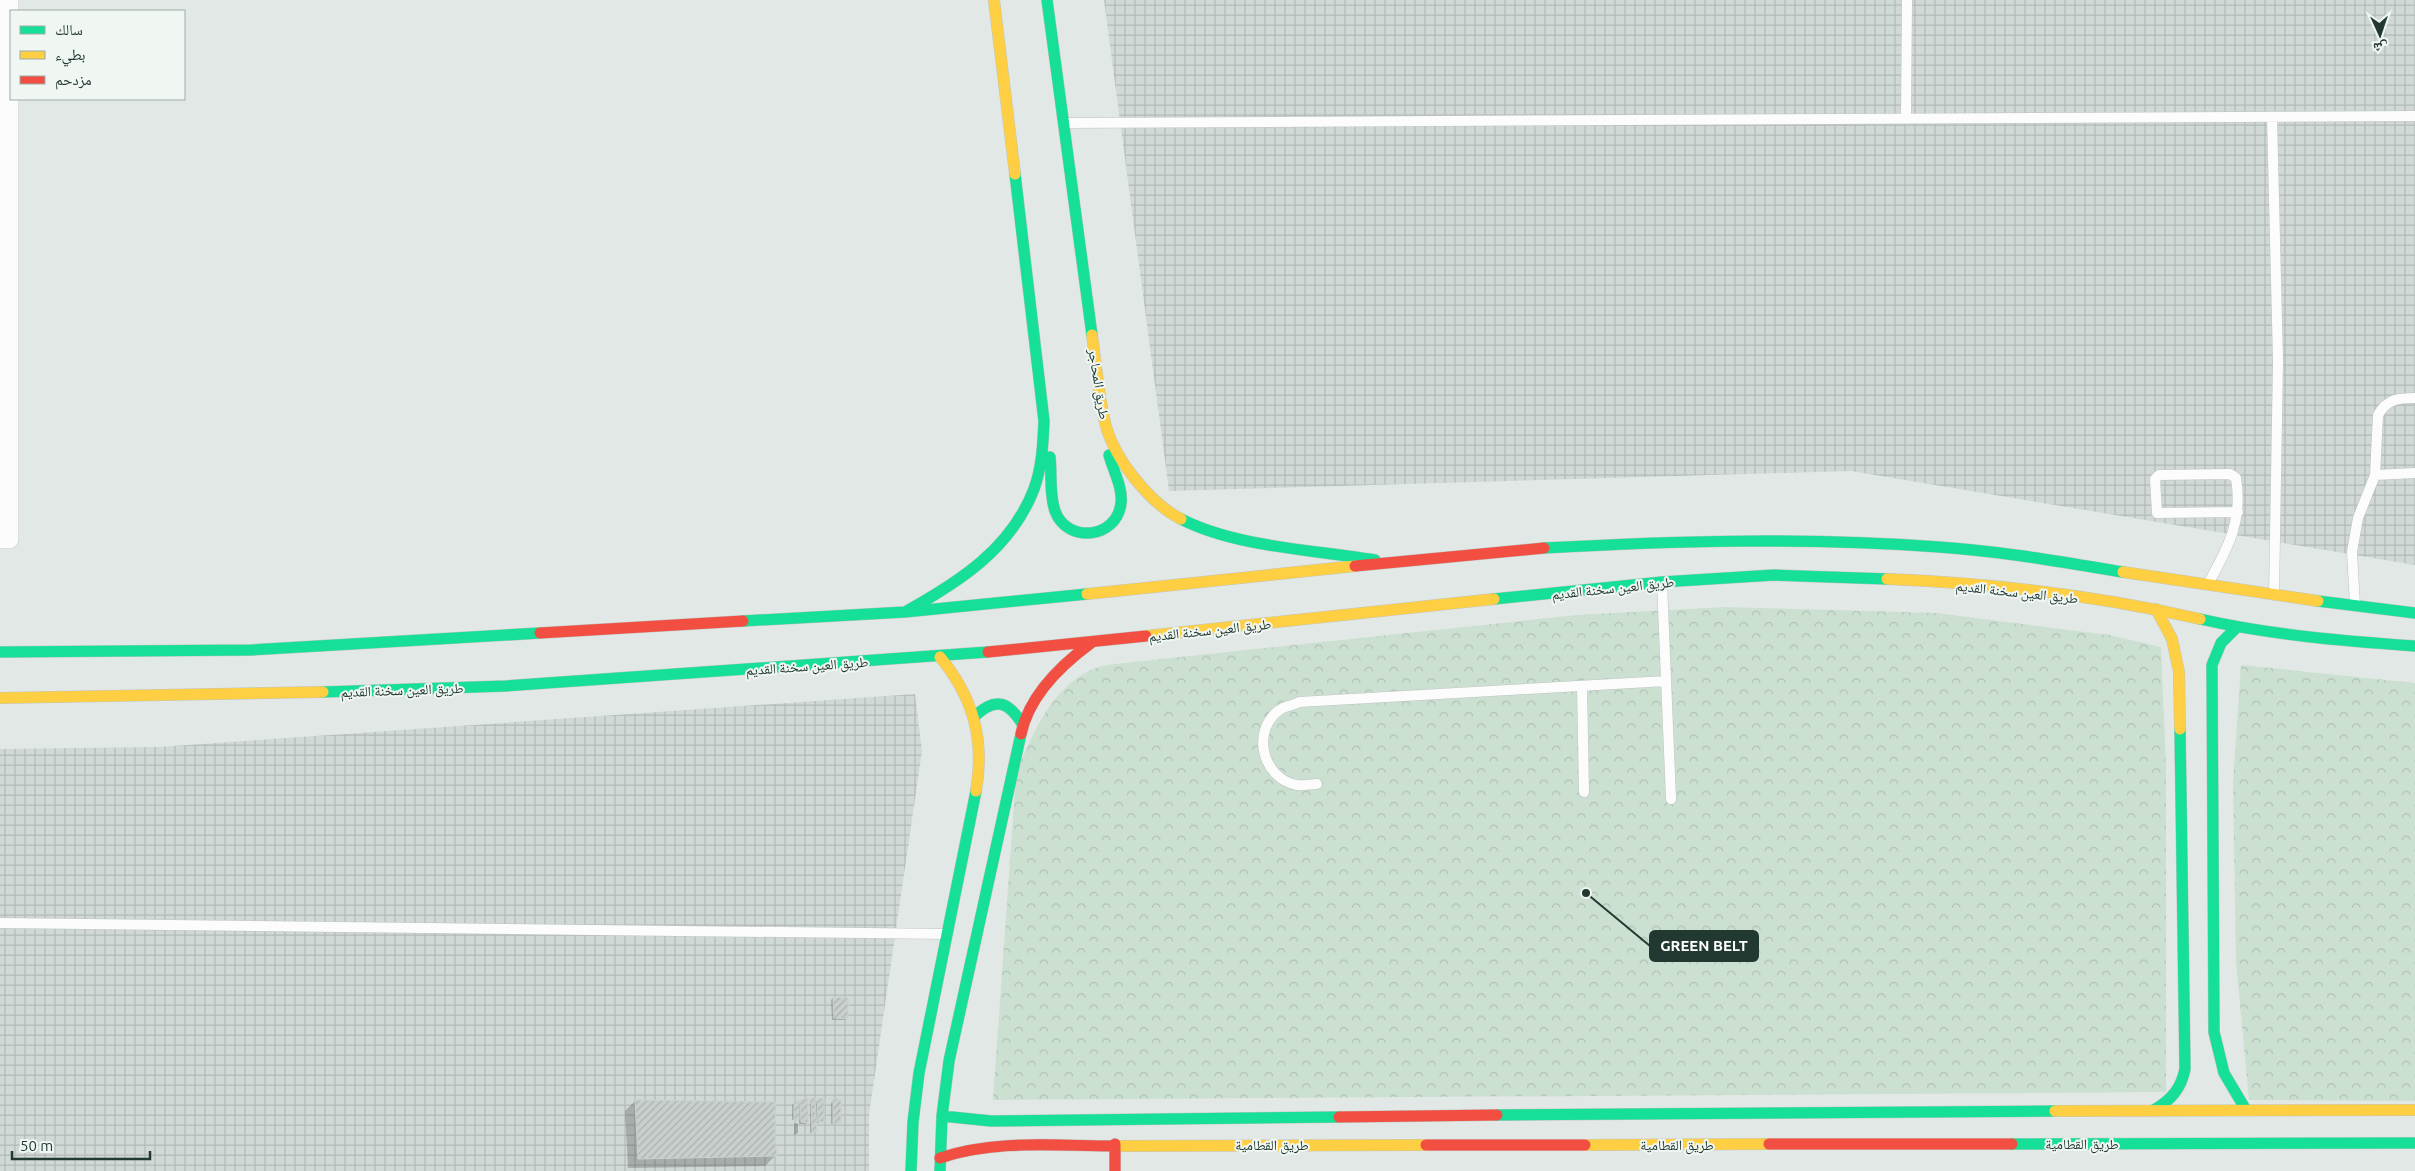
<svg xmlns="http://www.w3.org/2000/svg" width="2415" height="1171" font-family="Ubuntu,'Noto Naskh Arabic',sans-serif">
  <defs>
    <pattern id="industrial-grid" width="8" height="8" patternUnits="userSpaceOnUse" patternTransform="scale(1.25)"><rect width="8" height="8" fill="#d0d9d5"/><path d="M0 4h8M4 0v8" fill="none" stroke="#b2bbb7"/></pattern>
    <pattern id="forest-crowns" width="20" height="18" patternUnits="userSpaceOnUse" patternTransform="scale(1.25)"><rect width="20" height="18" fill="#cce0d1"/><path d="M2 6a3 3 0 1 1 6 0M12 15a3 3 0 1 1 6 0" fill="none" stroke="#afc1b4"/></pattern>
    <pattern id="building-hatch" width="6" height="6" patternUnits="userSpaceOnUse" patternTransform="scale(1.25)"><rect width="6" height="6" fill="#c9cfcc"/><path d="M-1 1l2-2M0 6l6-6M5 7l2-2" fill="none" stroke="#acb2b0"/></pattern>
  </defs>
  <rect width="100%" height="100%" fill="#e2e8e5"/>
  <path fill="url(#industrial-grid)" d="M 1104,0 L 2415,0 L 2415,565 L 1851,471 L 1169,491 Z
    M 915,694 L 922,751 L 869,1115 L 869,1171 L 0,1171 L 0,749 L 159,747 Z"/>
  <path fill="url(#forest-crowns)" d="M 1725,607 L 1937,613 L 2109,635 L 2161,647 L 2166,767 L 2166,1092 L 993,1100 L 1016,774 C 1032,735 1050,689 1091,670 C 1103,664 1120,664 1133,662 L 1577,615 Z
    M 2241,665 L 2415,683 L 2415,1101 L 2249,1100 L 2236,962 L 2233,783 Z"/>
  <path fill="#0003" d="M 833,998 L 847,1018 L 845,1020 L 832,1020 L 831,1000 Z
    M 812,1099 L 814,1103 L 818,1100 L 823,1121 L 815,1124 L 816,1131 L 810,1133 L 810,1101 Z
    M 635,1101 L 773,1133 L 775,1156 L 765,1166 L 628,1168 L 625,1111 Z
    M 801,1101 L 807,1122 L 805,1124 L 798,1124 L 798,1133 L 794,1135 L 794,1125 L 795,1123 L 799,1124 L 799,1118 L 792,1120 L 792,1105 L 794,1103 L 797,1104 Z
    M 833,1101 L 840,1122 L 831,1124 L 831,1103 Z"/>
  <path fill="url(#building-hatch)" stroke="#cbd1ce" d="M 833,997 L 848,998 L 848,1019 L 834,1018 Z
    M 808,1098 L 808,1123 L 801,1122 L 800,1100 Z
    M 811,1098 L 815,1098 L 817,1131 L 812,1132 Z
    M 824,1098 L 824,1122 L 818,1122 L 817,1099 Z
    M 833,1099 L 841,1099 L 841,1123 L 833,1123 Z
    M 635,1100 L 776,1102 L 775,1133 L 777,1156 L 638,1159 Z
    M 794,1101 L 799,1101 L 799,1120 L 794,1121 Z"/>
  <g fill="none" stroke-linecap="round" stroke-linejoin="round">
    <g stroke="#bfc4c2" stroke-width="11">
      <path id="lane" d="M 1906,117 L 1907,0
        M 2272,117 L 2278,361 L 2274,595
        M 1064,123 L 2415,116
        M 2375,475 L 2415,473
        M 1662,583 L 1671,799
        M 2208,584 C 2228,547 2243,522 2236,478 L 2230,474 L 2159,475 L 2155,479 L 2157,513 L 2238,512
        M 2355,605 L 2352,552 L 2358,518 L 2375,475 L 2378,415 C 2387,399 2398,398 2415,398
        M 1582,686 L 1584,792
        M 1317,784 C 1311,784 1303,786 1297,785 C 1262,779 1250,729 1281,709 C 1286,706 1294,705 1299,702 L 1666,681
        M 0,923 L 946,934"/>
    </g>
    <g stroke="#bfc4c2" stroke-width="20">
      <path id="street" d="M 0,539 L 9,539 L 9,0"/>
    </g>
    <g stroke="#bfc5c2" stroke-width="12">
      <path id="fast" d="M 1047,0 L 1092,335
        M 1050,457 C 1052,474 1049,494 1055,511 C 1067,544 1117,539 1121,503 C 1123,488 1113,470 1109,455
        M 1181,519 C 1235,547 1315,550 1375,560
        M 1544,548 C 1676,541 1807,537 1939,547 C 2000,551 2062,562 2123,572
        M 1494,599 L 1662,582 L 1774,575 L 1887,579
        M 2318,601 L 2415,613
        M 905,612 C 959,582 1011,549 1034,489 C 1042,467 1043,444 1044,421 L 1015,174
        M 2200,619 C 2271,635 2343,641 2415,646
        M 743,621 L 905,612 L 1087,594
        M 2237,627 L 2221,643 L 2212,665 L 2214,1032 L 2224,1073 L 2246,1110
        M 0,652 L 251,650 L 540,633
        M 323,692 L 506,686 L 988,652
        M 975,716 C 996,696 1009,702 1023,725
        M 2154,1110 C 2171,1100 2181,1089 2185,1069 L 2180,729
        M 1497,1115 L 2055,1111
        M 942,1116 L 991,1121 L 1339,1117
        M 2012,1144 L 2415,1143
        M 911,1171 L 913,1122 L 919,1073 L 976,791
        M 940,1171 L 942,1116 L 949,1061 L 1021,734"/>
    </g>
    <g stroke="#bfc5c2" stroke-width="12">
      <path id="slow" d="M 994,0 L 1015,174
        M 1092,335 C 1096,363 1098,391 1104,418 C 1111,455 1148,502 1181,519
        M 2123,572 L 2318,601
        M 1887,579 C 1991,583 2098,596 2200,619
        M 1087,594 L 1355,566
        M 2156,609 L 2172,639 L 2179,672 L 2180,729
        M 1146,636 L 1494,599
        M 940,657 C 973,697 985,739 976,791
        M 0,698 L 323,692
        M 2055,1111 L 2415,1110
        M 1585,1145 L 1769,1144
        M 1115,1146 L 1426,1145"/>
    </g>
    <g stroke="#bfc5c2" stroke-width="12">
      <path id="jam" d="M 1355,566 L 1544,548
        M 540,633 L 743,621
        M 988,652 L 1146,636
        M 1021,734 C 1029,696 1061,665 1091,643
        M 1339,1117 L 1497,1115
        M 1115,1144 L 1115,1171
        M 1769,1144 L 2012,1144
        M 1426,1145 L 1585,1145
        M 940,1158 C 996,1139 1057,1146 1115,1146"/>
    </g>
    <use href="#lane" stroke="#fbfcfb" stroke-width="10"/>
    <use href="#street" stroke="#fbfcfb" stroke-width="19"/>
    <use href="#fast" stroke="#16e098" stroke-width="11"/>
    <use href="#slow" stroke="#ffcf43" stroke-width="11"/>
    <use href="#jam" stroke="#f24e42" stroke-width="11"/>
  </g>
  <g text-anchor="middle" dominant-baseline="central" stroke-width="4" stroke-linejoin="round" paint-order="stroke">
    <g font-size="14" fill="#223932" stroke="#f0f7f3">
      <text transform="translate(1099 384) rotate(81)">طريق المحاجر</text>
      <text transform="translate(1613 588) rotate(-6)">طريق العين سخنة القديم</text>
      <text transform="translate(2017 592) rotate(6)">طريق العين سخنة القديم</text>
      <text transform="translate(1210 630) rotate(-6)">طريق العين سخنة القديم</text>
      <text transform="translate(807 666) rotate(-4)">طريق العين سخنة القديم</text>
      <text transform="translate(402 690) rotate(-2)">طريق العين سخنة القديم</text>
      <text x="2082" y="1144">طريق القطامية</text>
      <text x="1272" y="1145">طريق القطامية</text>
      <text x="1677" y="1145">طريق القطامية</text>
    </g>
  </g>
  <path fill="none" stroke="#223932" stroke-width="2" d="M1586 893L1650 946"/>
  <circle fill="#223932" stroke="#f0f7f3" stroke-width="2" cx="1586" cy="893" r="5"/>
  <rect fill="#223932" stroke="#223932" stroke-width="2" x="1650" y="931" width="108" height="30" rx="5"/>
  <g font-size="15" text-anchor="middle" font-weight="bold" fill="#fff">
    <text x="1704" y="951">GREEN BELT</text>
  </g>
  <rect x="10" y="10" width="175" height="90" fill="#f0f7f3" stroke="#9eaba6"/>
  <rect x="20" y="26" width="25" height="8" fill="#16e098" stroke="#9eaba6"/>
  <text x="55" y="35" font-size="15" fill="#223932">سالك</text>
  <rect x="20" y="51" width="25" height="8" fill="#ffcf43" stroke="#9eaba6"/>
  <text x="55" y="60" font-size="15" fill="#223932">بطيء</text>
  <rect x="20" y="76" width="25" height="8" fill="#f24e42" stroke="#9eaba6"/>
  <text x="55" y="85" font-size="15" fill="#223932">مزدحم</text>
  <g transform="translate(2380 35) rotate(177)" stroke="#f0f7f3" stroke-width="4" paint-order="stroke">
  <path d="M0-4L9 19L0 12L-9 19Z" fill="#223932"/>
  <text y="-8" font-size="14" font-weight="bold" text-anchor="middle" fill="#223932">ش</text>
  </g>
  <path d="M12 1151v8h138v-8" fill="none" stroke="#223932" stroke-width="2.5"/>
  <text x="20" y="1151" font-size="15" fill="#223932" stroke="#f0f7f3" stroke-width="4" paint-order="stroke">50 m</text>
</svg>
